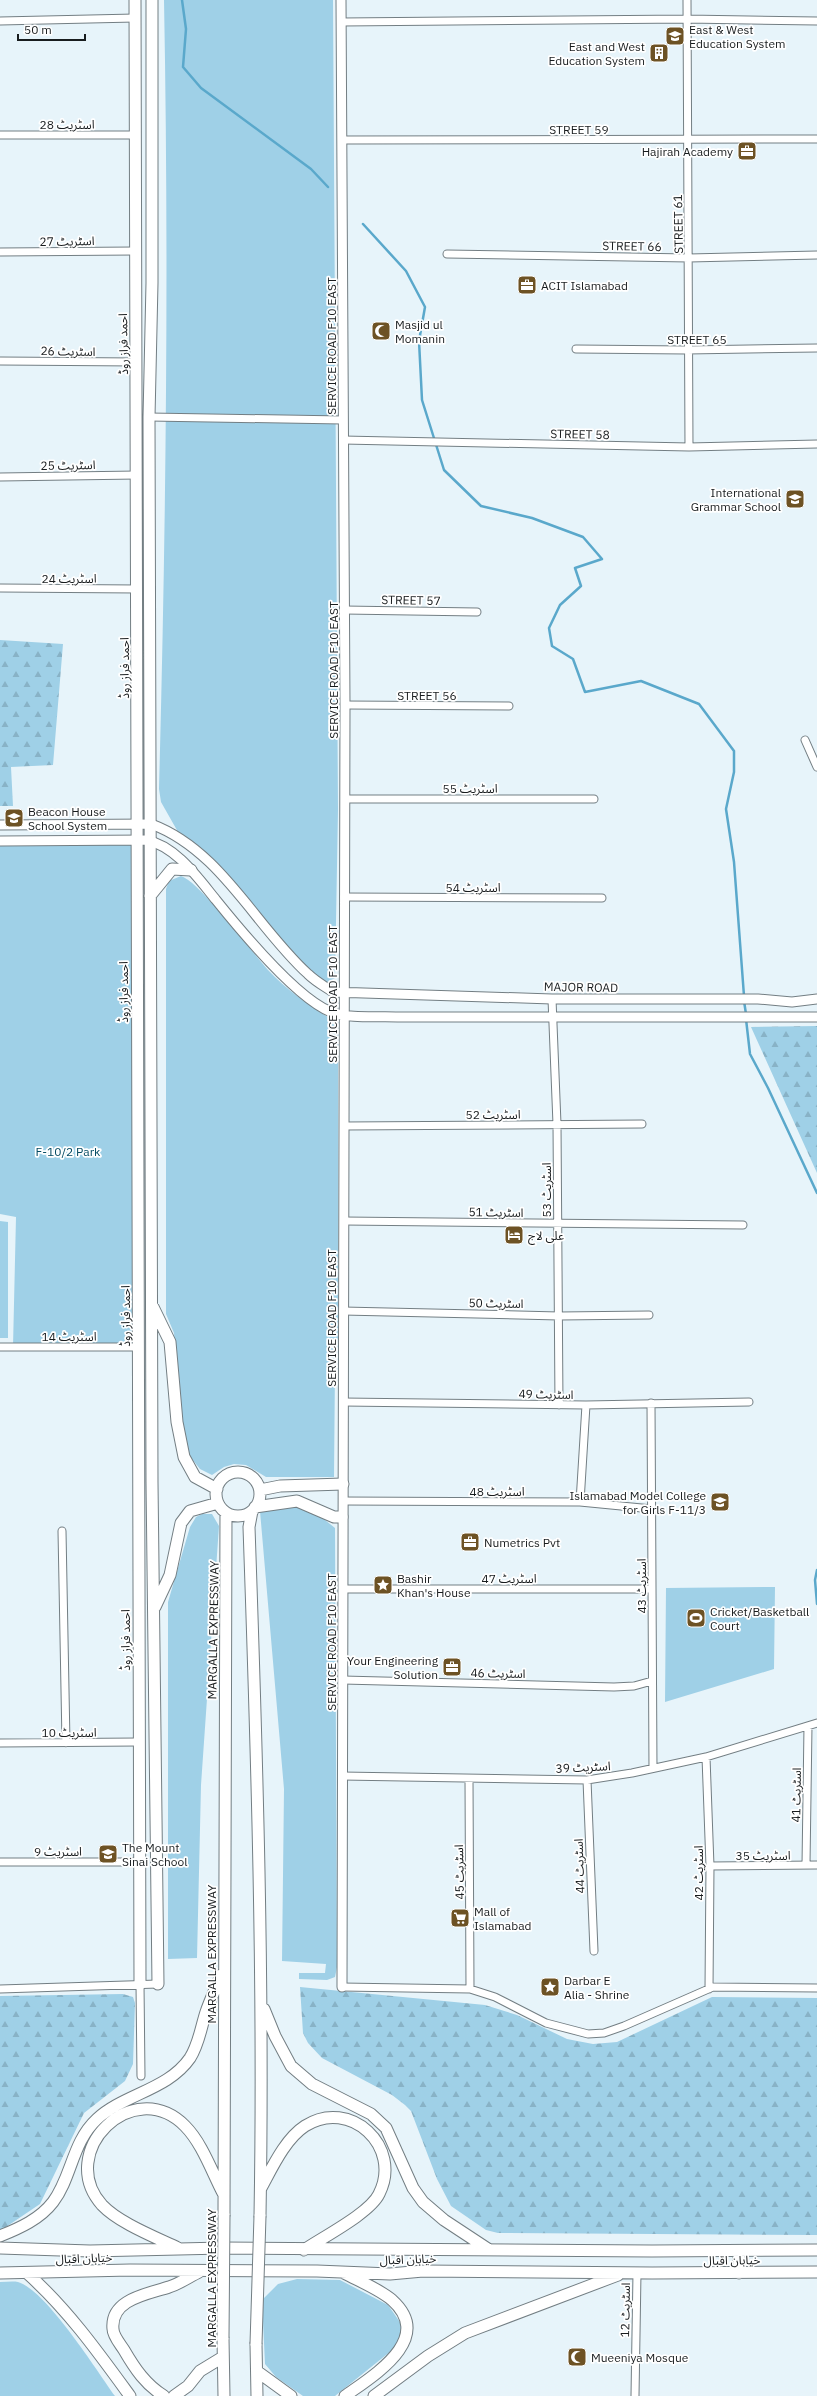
<svg xmlns="http://www.w3.org/2000/svg" width="817" height="2396" font-family="'IBM Plex Sans','Noto Sans Arabic',sans-serif">
  <defs>
    <pattern id="forest-firs" width="22" height="20" patternUnits="userSpaceOnUse"><rect width="22" height="20" fill="#9fd0e7"/><path d="M5 1l3.5 6h-7zM16 11l3.5 6h-7z" fill="#88b2c6"/></pattern>
  </defs>
  <rect width="100%" height="100%" fill="#e7f4fa"/>
  <path fill="#9fd0e7" d="M 164,0 L 333,0 L 338,810 L 335,978 L 327,983 L 316,977 L 202,852 L 178,832 L 161,802 L 159,789 C 166,527 169,263 164,0 Z
    M 136,840 L 138,1347 L 13,1347 L 16,1217 L 0,1214 L 0,841 Z
    M 181,876 C 200,882 251,951 268,970 C 288,991 311,1007 336,1022 L 338,1032 L 338,1340 L 335,1366 L 334,1477 L 266,1477 L 246,1465 L 234,1464 L 224,1467 L 212,1475 L 200,1469 L 188,1454 L 181,1424 L 174,1333 L 166,1314 L 166,889 L 169,881 Z
    M 0,1221 L 8,1222 L 8,1338 L 0,1338 Z
    M 295,1506 L 315,1512 L 335,1528 L 337,1967 L 335,1977 L 327,1980 L 299,1979 L 299,1973 L 325,1973 L 326,1964 L 282,1961 L 284,1789 L 260,1511 Z
    M 202,1514 L 212,1514 L 219,1526 L 201,1785 L 197,1958 L 168,1959 L 168,1602 L 190,1527 L 196,1517 Z
    M 775,1587 L 774,1669 L 665,1702 L 666,1588 Z
    M 297,2279 L 340,2280 L 388,2305 L 402,2325 L 402,2334 L 396,2347 L 335,2396 L 303,2396 L 276,2377 L 265,2364 L 262,2300 L 278,2284 Z
    M 0,2282 C 6,2282 13,2281 18,2282 C 46,2290 97,2371 115,2396 L 0,2396 Z"/>
  <path fill="url(#forest-firs)" d="M 0,640 L 63,644 L 53,765 L 11,767 L 13,806 L 0,806 Z
    M 817,1026 L 817,1173 L 751,1027 Z
    M 300,1987 L 485,2005 L 517,2015 L 567,2039 L 593,2044 L 617,2042 L 712,1997 L 817,1998 L 817,2235 L 498,2233 L 486,2230 L 451,2206 L 437,2179 L 411,2111 L 405,2105 L 392,2095 L 322,2058 L 308,2043 L 303,2033 Z
    M 123,1994 L 133,1997 L 135,2003 L 133,2064 L 125,2081 L 84,2113 L 40,2204 L 0,2231 L 0,1996 Z"/>
  <g fill="none" stroke-linecap="round" stroke-linejoin="round">
    <path stroke="#5aa8cb" stroke-width="2.5" d="M 182,0 L 186,29 L 183,67 L 201,88 L 311,169 L 328,187
      M 363,224 L 406,271 L 425,307 L 419,341 L 422,400 L 444,470 L 481,506 L 532,518 L 583,537 L 602,559 L 575,568 L 581,586 L 560,605 L 549,628 L 552,646 L 573,659 L 585,692 L 641,681 L 699,704 L 734,751 L 734,772 L 726,809 L 734,862 L 744,996
      M 744,1001 L 746,1014
      M 746,1019 L 750,1054 L 768,1088 L 817,1193
      M 817,1570 L 815,1580 L 817,1604"/>
    <g stroke="#737e83" stroke-width="9">
      <path id="minor" d="M 687,0 L 689,447
        M 0,21 L 135,18
        M 342,22 L 687,19 L 817,21
        M 0,135 L 135,135
        M 342,140 L 817,139
        M 0,252 L 135,251
        M 447,254 L 689,258 L 817,255
        M 576,349 L 687,350 L 817,348
        M 0,361 L 137,362
        M 149,417 L 343,420
        M 343,440 L 689,447 L 817,444
        M 0,477 L 137,475
        M 0,588 L 137,589
        M 344,610 L 477,612
        M 345,705 L 509,706
        M 805,740 L 817,767
        M 345,799 L 594,799
        M 344,897 L 602,898
        M 552,999 L 557,1124 L 559,1405
        M 344,1126 L 642,1124
        M 344,1221 L 743,1225
        M 343,1311 L 559,1316 L 649,1315
        M 0,1347 L 138,1347
        M 343,1402 L 586,1405 L 749,1402
        M 651,1403 L 653,1768
        M 343,1501 L 580,1502 L 652,1509
        M 580,1502 L 586,1405
        M 62,1531 L 66,1743
        M 343,1589 L 652,1589
        M 343,1680 L 614,1687 L 634,1686 L 652,1681
        M 0,1743 L 138,1742
        M 706,1757 L 710,1866 L 709,1989
        M 342,1776 L 587,1780 L 632,1773 L 706,1757 L 817,1723
        M 469,1779 L 470,1989
        M 587,1780 L 594,1951
        M 0,1862 L 141,1862
        M 806,1865 L 808,1726
        M 710,1866 L 817,1865
        M 140,1984 L 141,2076
        M 342,1987 L 470,1989 L 495,1997 L 546,2023 L 588,2034 L 604,2033 L 624,2026 L 713,1987 L 817,1988
        M 0,1989 L 158,1984
        M 635,2396 L 637,2273"/>
    </g>
    <g stroke="#737e83" stroke-width="11">
      <path id="tertiary" d="M 341,0 L 345,705 L 342,1987
        M 0,825 L 151,824 C 221,850 255,926 308,974 C 315,981 324,986 333,992 L 552,999 L 758,999 L 792,1002 L 817,999
        M 0,841 L 146,840 C 176,846 198,878 216,900 C 241,931 296,998 331,1012 C 348,1019 380,1016 398,1017 L 817,1017"/>
    </g>
    <g stroke="#737e83" stroke-width="13">
      <path id="primary" d="M 135,0 L 140,1984
        M 152,0 L 152,283 L 149,417 L 152,1482 L 158,1984
        M 150,896 L 172,869 L 191,870
        M 153,1307 L 170,1342 L 177,1422 L 184,1457 L 195,1477 L 217,1489
        M216 1494a22 22 0 1 1 44 0a22 22 0 1 1-44 0Z
        M 260,1490 L 280,1486 L 343,1484
        M 255,1507 L 297,1501 L 334,1517 L 342,1517
        M 252,1511 L 249,1527 C 257,1757 264,1986 260,2216
        M 155,1607 L 170,1575 L 181,1523 L 190,1511 L 218,1503
        M 264,2009 L 275,2036 L 291,2066 L 312,2084 L 371,2114 L 386,2128 L 413,2188 L 423,2202 L 444,2220 L 488,2249
        M 261,2188 C 272,2168 285,2139 305,2126 C 350,2097 403,2147 379,2194 C 370,2213 323,2237 304,2250
        M 224,2215 L 226,1513
        M 0,2236 C 20,2228 40,2219 53,2202 C 72,2177 72,2142 97,2119 C 124,2094 168,2090 190,2058 C 199,2044 201,2027 206,2012 C 210,2000 216,1988 221,1975
        M 0,2248 L 90,2251 L 223,2248 L 652,2251 L 817,2250
        M 178,2248 C 155,2237 119,2223 102,2205 C 55,2152 133,2074 185,2126 C 202,2143 212,2172 223,2193
        M 739,2251 L 739,2273
        M 0,2273 L 130,2270 L 317,2271 L 390,2274 L 423,2271 L 652,2273 L 817,2272
        M 344,2273 C 359,2281 379,2289 392,2300 C 435,2339 374,2375 345,2396
        M 28,2274 C 68,2310 98,2352 130,2396
        M 223,2338 L 224,2396
        M 256,2344 L 257,2396
        M 258,2372 L 291,2396
        M 164,2396 C 146,2385 135,2369 124,2350 C 121,2345 113,2336 113,2329 C 110,2299 148,2294 169,2287 C 179,2284 189,2277 199,2272
        M 174,2396 L 188,2386 L 200,2371 L 223,2357
        M 374,2396 L 428,2356 L 465,2333 L 618,2275"/>
    </g>
    <use href="#minor" stroke="#fff" stroke-width="7"/>
    <use href="#tertiary" stroke="#fff" stroke-width="9"/>
    <use href="#primary" stroke="#fff" stroke-width="11"/>
    <g stroke="#737e83" stroke-width="13" stroke-linecap="butt">
      <path id="primary-bridge" d="M 223,2338 L 224,2215
        M 256,2344 L 260,2216"/>
    </g>
    <use href="#primary-bridge" stroke="#fff" stroke-width="11"/>
  </g>
  <defs>
    <g id="school-square" transform="scale(1)"><rect x="-9" y="-9" width="18" height="18" rx="4" fill="#6d5224" stroke="#fff"/><path d="M0-5L7-2L0 1L-7-2ZM-4 1L0 2.5L4 1V4Q0 6-4 4Z" fill="#fff"/></g>
    <g id="building-square" transform="scale(1)"><rect x="-9" y="-9" width="18" height="18" rx="4" fill="#6d5224" stroke="#fff"/><path d="M-4-6H4V6H1V3H-1V6H-4ZM-2.5-4.3h1.7v1.8h-1.7ZM.8-4.3h1.7v1.8H.8ZM-2.5-1h1.7V.8h-1.7ZM.8-1h1.7V.8H.8Z" fill="#fff"/></g>
    <g id="office-square" transform="scale(1)"><rect x="-9" y="-9" width="18" height="18" rx="4" fill="#6d5224" stroke="#fff"/><path d="M-6-3h4V-5.5h4V-3h4V5H-6ZM-1-4.5V-3h2v-1.5ZM-6 0V1H6V0Z" fill="#fff"/></g>
    <g id="mosque-square" transform="scale(1)"><rect x="-9" y="-9" width="18" height="18" rx="4" fill="#6d5224" stroke="#fff"/><path d="M3.5-4.9A6 6 0 1 0 3.5 4.9A5 5 0 1 1 3.5-4.9Z" fill="#fff"/></g>
    <g id="hotel-square" transform="scale(1)"><rect x="-9" y="-9" width="18" height="18" rx="4" fill="#6d5224" stroke="#fff"/><path d="M-6-4.5h1.5V1H6V5H4.5V3h-9V5H-6ZM-4 0a1.8 1.8 0 1 1 3.6 0ZM.5 0V-2.5h3Q6-2.5 6 0Z" fill="#fff"/></g>
    <g id="sight-square" transform="scale(1)"><rect x="-9" y="-9" width="18" height="18" rx="4" fill="#6d5224" stroke="#fff"/><path d="M0-6L1.8-2.2L6-1.7L2.9 1.2L3.7 5.4L0 3.3L-3.7 5.4L-2.9 1.2L-6-1.7L-1.8-2.2Z" fill="#fff"/></g>
    <g id="stadium-square" transform="scale(1)"><rect x="-9" y="-9" width="18" height="18" rx="4" fill="#6d5224" stroke="#fff"/><path d="M0-5a6.5 5 0 1 0 0 10a6.5 5 0 1 0 0-10ZM-3.5-1.8h7v3.6h-7Z" fill="#fff"/></g>
    <g id="supermarket-square" transform="scale(1)"><rect x="-9" y="-9" width="18" height="18" rx="4" fill="#6d5224" stroke="#fff"/><path d="M-6-5.5h2.5l.6 2H6L4.5 2H-2.5L-4.4-4H-6ZM-1.5 3.2a1.3 1.3 0 1 0 .1 0ZM3 3.2a1.3 1.3 0 1 0 .1 0Z" fill="#fff"/></g>
  </defs>
  <g fill-rule="evenodd">
    <use href="#school-square" x="675" y="36"/>
    <use href="#building-square" x="659" y="53"/>
    <use href="#office-square" x="747" y="151"/>
    <use href="#office-square" x="527" y="285"/>
    <use href="#mosque-square" x="381" y="331"/>
    <use href="#school-square" x="795" y="499"/>
    <use href="#school-square" x="14" y="818"/>
    <use href="#hotel-square" x="514" y="1235"/>
    <use href="#school-square" x="720" y="1502"/>
    <use href="#office-square" x="470" y="1542"/>
    <use href="#sight-square" x="383" y="1585"/>
    <use href="#stadium-square" x="696" y="1618"/>
    <use href="#office-square" x="452" y="1667"/>
    <use href="#school-square" x="108" y="1854"/>
    <use href="#supermarket-square" x="460" y="1918"/>
    <use href="#sight-square" x="550" y="1987"/>
    <use href="#mosque-square" x="577" y="2357"/>
  </g>
  <g text-anchor="middle" dominant-baseline="central" stroke-width="3.5" stroke-linejoin="round" paint-order="stroke">
    <g font-size="12" fill="#181c1e" stroke="#fff" text-anchor="start">
      <text x="689" y="29">East &amp; West<tspan x="689" dy="14">Education System</tspan></text>
      <text x="645" y="46" text-anchor="end">East and West<tspan x="645" dy="14">Education System</tspan></text>
      <text x="733" y="151" text-anchor="end">Hajirah Academy</text>
      <text x="541" y="285">ACIT Islamabad</text>
      <text x="395" y="324">Masjid ul<tspan x="395" dy="14">Momanin</tspan></text>
      <text x="781" y="492" text-anchor="end">International<tspan x="781" dy="14">Grammar School</tspan></text>
      <text x="28" y="811">Beacon House<tspan x="28" dy="14">School System</tspan></text>
      <text x="528" y="1235">علی لاج</text>
      <text x="706" y="1495" text-anchor="end">Islamabad Model College<tspan x="706" dy="14">for Girls F-11/3</tspan></text>
      <text x="484" y="1542">Numetrics Pvt</text>
      <text x="397" y="1578">Bashir<tspan x="397" dy="14">Khan's House</tspan></text>
      <text x="710" y="1611">Cricket/Basketball<tspan x="710" dy="14">Court</tspan></text>
      <text x="438" y="1660" text-anchor="end">Your Engineering<tspan x="438" dy="14">Solution</tspan></text>
      <text x="122" y="1847">The Mount<tspan x="122" dy="14">Sinai School</tspan></text>
      <text x="474" y="1911">Mall of<tspan x="474" dy="14">Islamabad</tspan></text>
      <text x="564" y="1980">Darbar E<tspan x="564" dy="14">Alia - Shrine</tspan></text>
      <text x="591" y="2357">Mueeniya Mosque</text>
    </g>
    <g font-size="12" fill="#181c1e" stroke="#fff">
      <text x="67" y="124">اسٹریٹ 28</text>
      <text x="579" y="129">STREET 59</text>
      <text transform="translate(678 224) rotate(-91)">STREET 61</text>
      <text transform="translate(67 241) rotate(-1)">اسٹریٹ 27</text>
      <text transform="translate(632 246) rotate(1)">STREET 66</text>
      <text x="697" y="339">STREET 65</text>
      <text transform="translate(123 344) rotate(-91)">احمد فراز روڈ</text>
      <text transform="translate(331 346) rotate(-90)">SERVICE ROAD F10 EAST</text>
      <text transform="translate(68 351) rotate(1)">اسٹریٹ 26</text>
      <text transform="translate(580 434) rotate(1)">STREET 58</text>
      <text transform="translate(68 465) rotate(-1)">اسٹریٹ 25</text>
      <text x="69" y="578">اسٹریٹ 24</text>
      <text transform="translate(411 600) rotate(1)">STREET 57</text>
      <text transform="translate(124 668) rotate(-90)">احمد فراز روڈ</text>
      <text transform="translate(333 670) rotate(-90)">SERVICE ROAD F10 EAST</text>
      <text x="427" y="695">STREET 56</text>
      <text x="470" y="788">اسٹریٹ 55</text>
      <text x="473" y="887">اسٹریٹ 54</text>
      <text transform="translate(581 987) rotate(1)">MAJOR ROAD</text>
      <text transform="translate(123 992) rotate(-90)">احمد فراز روڈ</text>
      <text transform="translate(332 994) rotate(-90)">SERVICE ROAD F10 EAST</text>
      <text x="493" y="1114">اسٹریٹ 52</text>
      <text transform="translate(546 1190) rotate(-90)">اسٹریٹ 53</text>
      <text transform="translate(496 1212) rotate(1)">اسٹریٹ 51</text>
      <text transform="translate(496 1303) rotate(1)">اسٹریٹ 50</text>
      <text transform="translate(125 1316) rotate(-90)">احمد فراز روڈ</text>
      <text transform="translate(331 1318) rotate(-90)">SERVICE ROAD F10 EAST</text>
      <text x="69" y="1336">اسٹریٹ 14</text>
      <text transform="translate(546 1394) rotate(1)">اسٹریٹ 49</text>
      <text x="497" y="1491">اسٹریٹ 48</text>
      <text x="509" y="1578">اسٹریٹ 47</text>
      <text transform="translate(641 1586) rotate(-90)">اسٹریٹ 43</text>
      <text transform="translate(213 1630) rotate(-89)">MARGALLA EXPRESSWAY</text>
      <text transform="translate(125 1640) rotate(-90)">احمد فراز روڈ</text>
      <text transform="translate(331 1642) rotate(-90)">SERVICE ROAD F10 EAST</text>
      <text transform="translate(498 1673) rotate(1)">اسٹریٹ 46</text>
      <text x="69" y="1732">اسٹریٹ 10</text>
      <text transform="translate(583 1767) rotate(-3)">اسٹریٹ 39</text>
      <text transform="translate(796 1795) rotate(-89)">اسٹریٹ 41</text>
      <text x="58" y="1851">اسٹریٹ 9</text>
      <text x="763" y="1855">اسٹریٹ 35</text>
      <text transform="translate(579 1866) rotate(-92)">اسٹریٹ 44</text>
      <text transform="translate(459 1872) rotate(-91)">اسٹریٹ 45</text>
      <text transform="translate(698 1873) rotate(-90)">اسٹریٹ 42</text>
      <text transform="translate(211 1954) rotate(-90)">MARGALLA EXPRESSWAY</text>
      <text transform="translate(84 2258) rotate(-2)">خیابان اقبال</text>
      <text transform="translate(408 2259) rotate(-2)">خیابان اقبال</text>
      <text transform="translate(732 2260) rotate(-1)">خیابان اقبال</text>
      <text transform="translate(211 2278) rotate(-90)">MARGALLA EXPRESSWAY</text>
      <text transform="translate(625 2310) rotate(-89)">اسٹریٹ 12</text>
    </g>
    <g font-size="12" fill="#034a62" stroke="#fff">
      <text x="68" y="1151">F-10/2 Park</text>
    </g>
  </g>
  <path d="M18 34v6h67v-6" fill="none" stroke="#181c1e" stroke-width="2"/>
  <text x="24" y="34" font-size="12" fill="#181c1e" stroke="#ffffff" stroke-width="3" paint-order="stroke">50 m</text>
</svg>
